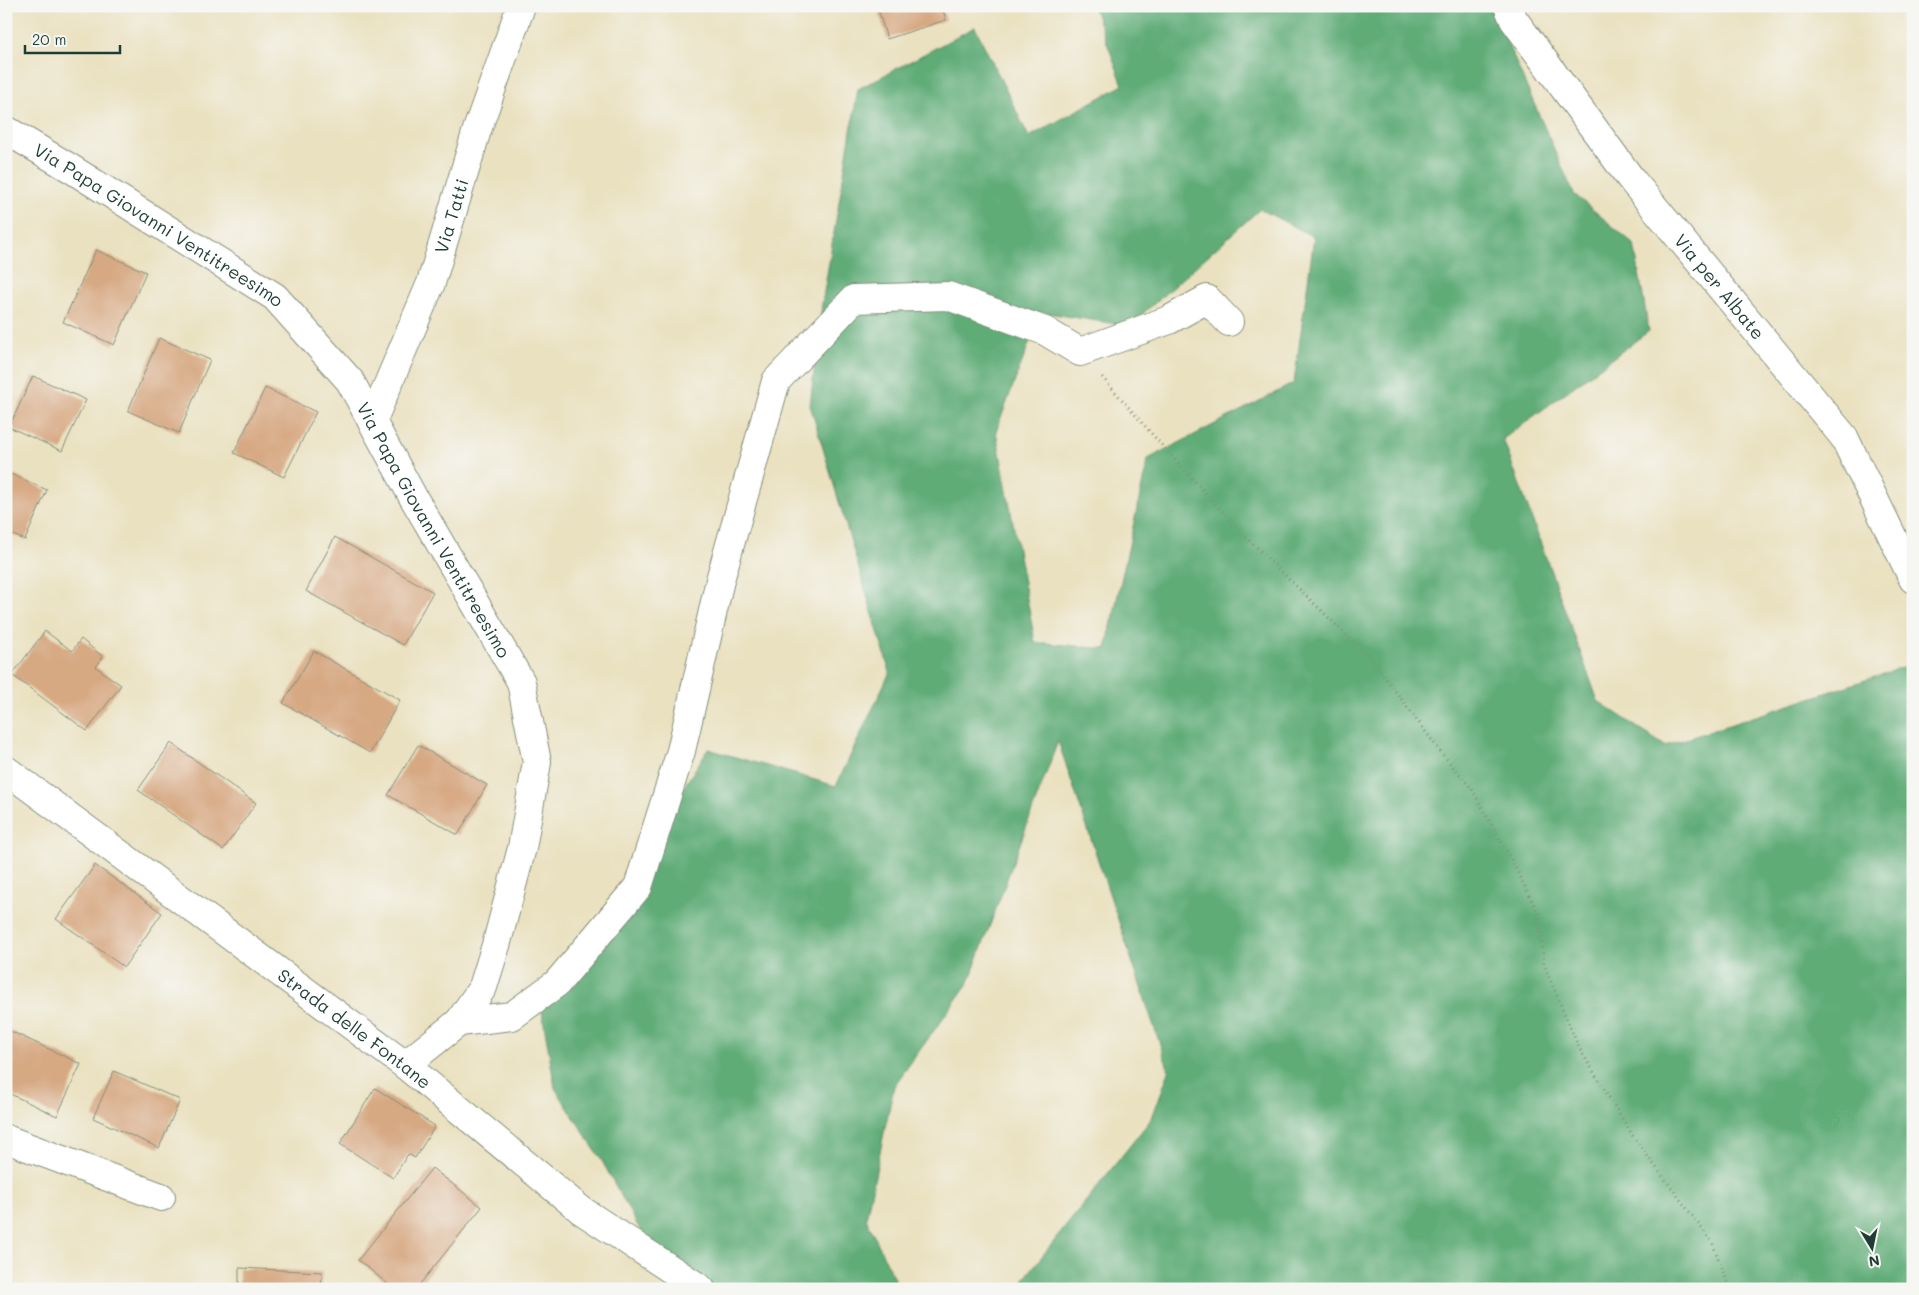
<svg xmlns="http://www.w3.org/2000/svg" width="1919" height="1295" font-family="Mali,sans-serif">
  <rect width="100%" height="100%" fill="#f6f6f2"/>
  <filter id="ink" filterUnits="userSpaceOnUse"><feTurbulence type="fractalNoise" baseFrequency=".02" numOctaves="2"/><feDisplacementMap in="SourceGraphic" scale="10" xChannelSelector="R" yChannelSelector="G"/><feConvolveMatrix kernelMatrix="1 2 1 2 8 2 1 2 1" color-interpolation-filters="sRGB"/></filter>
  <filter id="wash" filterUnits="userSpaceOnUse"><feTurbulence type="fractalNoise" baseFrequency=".0096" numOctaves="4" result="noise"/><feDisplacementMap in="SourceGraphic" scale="20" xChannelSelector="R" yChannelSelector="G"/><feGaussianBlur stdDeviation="1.12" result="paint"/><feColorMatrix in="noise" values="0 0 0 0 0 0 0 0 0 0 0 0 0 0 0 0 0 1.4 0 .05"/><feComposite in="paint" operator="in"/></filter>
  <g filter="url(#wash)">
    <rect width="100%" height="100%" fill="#eae1c0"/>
    <path fill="#5eac77" stroke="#3e7456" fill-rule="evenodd" d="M 1093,6 L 1491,6 L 1574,194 L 1634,244 L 1649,331 L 1503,439 L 1598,701 L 1665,746 L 1908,666 L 1913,683 L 1913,1289 L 1016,1289 L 1152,1118 L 1169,1071 L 1058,741 L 969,982 L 894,1086 L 866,1218 L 899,1289 L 696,1289 L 656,1259 L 602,1161 L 555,1088 L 541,1006 L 593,929 L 708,749 L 836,786 L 890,672 L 810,405 L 822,304 L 858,89 L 975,27 L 1029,137 L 1123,85 ZM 1260,209 L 1314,237 L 1294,383 L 1148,459 L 1106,649 L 1035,642 L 996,431 L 1041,312 L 1129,326 Z"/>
    <g id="blocks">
      <path fill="#d7a983" d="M 877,6 L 942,6 L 946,20 L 887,39 Z
        M 96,250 L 146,272 L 114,345 L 63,322 Z
        M 159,338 L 210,360 L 179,433 L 128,411 Z
        M 33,376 L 86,400 L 62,451 L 9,427 Z
        M 265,388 L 316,412 L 284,477 L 234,453 Z
        M 6,472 L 47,490 L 25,540 L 6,532 Z
        M 335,537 L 433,592 L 403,645 L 306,591 Z
        M 45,631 L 72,651 L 81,639 L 103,657 L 96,667 L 121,685 L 87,731 L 12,675 Z
        M 314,651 L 400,700 L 370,753 L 283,703 Z
        M 171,743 L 256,803 L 223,850 L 138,790 Z
        M 418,745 L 487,785 L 458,835 L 388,795 Z
        M 95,865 L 162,913 L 124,967 L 56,919 Z
        M 6,1029 L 81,1064 L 57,1116 L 6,1092 Z
        M 114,1071 L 180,1100 L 159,1148 L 93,1118 Z
        M 375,1088 L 435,1126 L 415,1158 L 408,1154 L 393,1178 L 340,1144 Z
        M 432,1168 L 482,1207 L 416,1289 L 394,1289 L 358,1260 Z
        M 239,1268 L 322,1272 L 321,1289 L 239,1289 Z"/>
    </g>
  </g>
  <g filter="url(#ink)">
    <use href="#blocks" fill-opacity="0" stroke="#848f7a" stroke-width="1"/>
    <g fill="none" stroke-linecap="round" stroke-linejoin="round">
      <g stroke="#848f7a" stroke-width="30">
        <g id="minor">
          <path id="s1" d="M 1508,6 L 1514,20 L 1631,179 L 1844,437 L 1913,579"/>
          <path id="s2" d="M 6,130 L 70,168 L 275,297 L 350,381 L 413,497 L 521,682 L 537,762 L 522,848 L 497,942 L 483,987 L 459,1022 L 405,1065"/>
          <path id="s3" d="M 372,422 L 431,283 L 477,130 L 521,6"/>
          <path id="s4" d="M 6,770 L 405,1065 L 581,1210 L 701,1289"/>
          <path d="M 459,1022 L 512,1016 L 557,983 L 638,887 L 681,751 L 720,580 L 776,381 L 854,299 L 948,296 L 1045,331 L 1080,352 L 1169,320 L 1207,299 L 1229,322"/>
          <path d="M 6,1139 L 161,1197"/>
        </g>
      </g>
      <path stroke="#848f7a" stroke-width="3" stroke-dasharray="1 4" stroke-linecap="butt" d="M 1102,377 L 1166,450 L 1244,535 L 1372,660 L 1443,755 L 1472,789 L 1512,861 L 1538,913 L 1544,965 L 1579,1048 L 1634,1138 L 1712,1242 L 1730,1289"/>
      <use href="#minor" stroke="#fff" stroke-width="28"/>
    </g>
  </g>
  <g text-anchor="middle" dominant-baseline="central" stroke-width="4.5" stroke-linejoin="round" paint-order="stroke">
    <g font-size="18" fill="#1f3d34" stroke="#f6f6f2">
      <text stroke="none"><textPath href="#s3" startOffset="221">Via Tatti</textPath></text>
      <text stroke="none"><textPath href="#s2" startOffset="180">Via Papa Giovanni Ventitreesimo</textPath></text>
      <text stroke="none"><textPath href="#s1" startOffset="352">Via per Albate</textPath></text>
      <text stroke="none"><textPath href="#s2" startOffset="600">Via Papa Giovanni Ventitreesimo</textPath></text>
      <text stroke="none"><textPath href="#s4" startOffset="434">Strada delle Fontane</textPath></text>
    </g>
  </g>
  <rect width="1919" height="1295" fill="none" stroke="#f6f6f2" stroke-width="25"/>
  <g transform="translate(1872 1248) rotate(170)" stroke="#f6f6f2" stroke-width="4" paint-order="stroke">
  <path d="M0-4L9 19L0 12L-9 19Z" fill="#1f3d34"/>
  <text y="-8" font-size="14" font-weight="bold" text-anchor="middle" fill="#1f3d34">N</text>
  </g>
  <path d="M25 45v8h95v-8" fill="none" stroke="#1f3d34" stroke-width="2.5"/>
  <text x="32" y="45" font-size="15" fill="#1f3d34" stroke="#f6f6f2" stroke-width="4" paint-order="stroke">20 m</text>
</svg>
